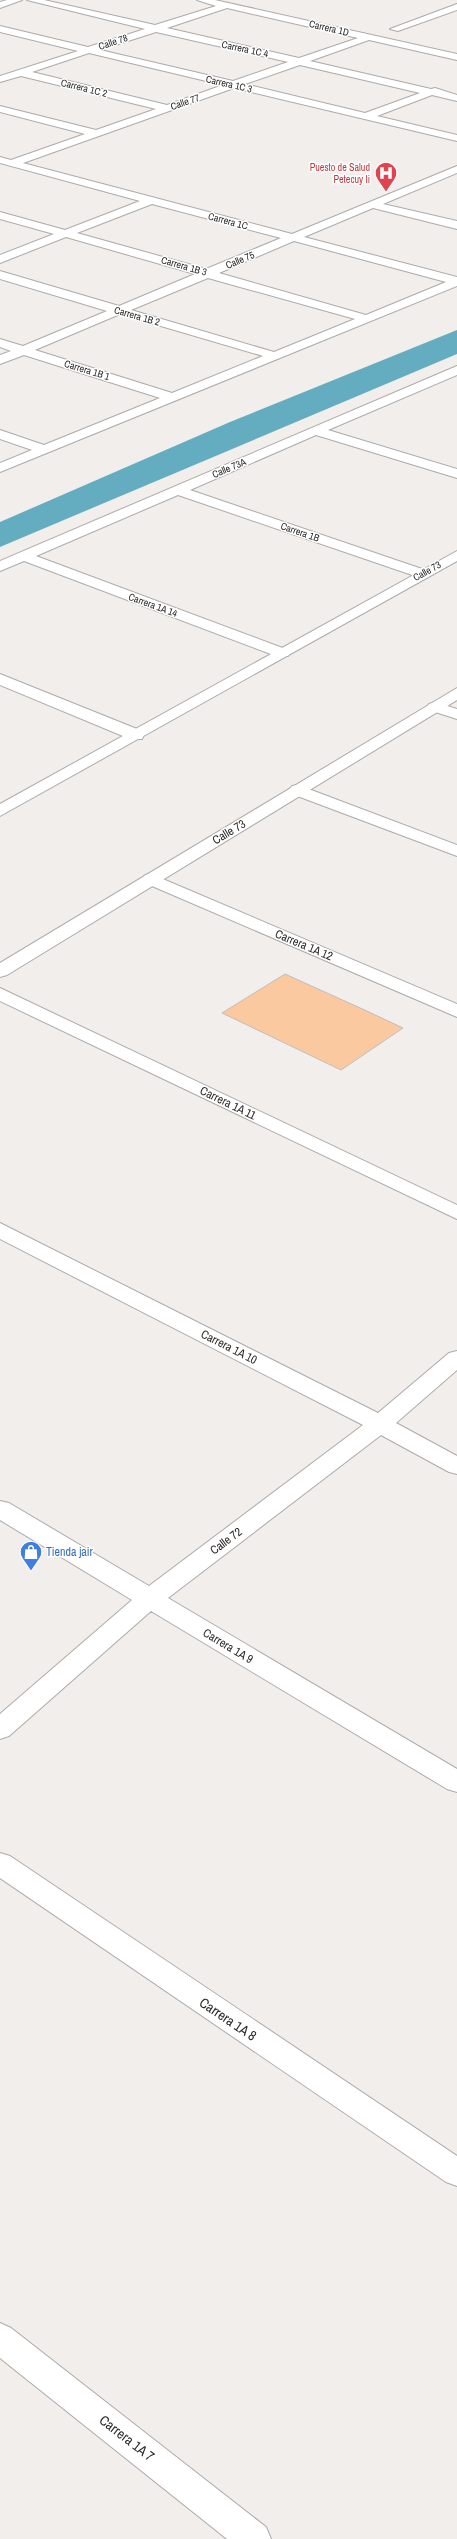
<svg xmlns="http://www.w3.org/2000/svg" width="457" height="2539" font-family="'Archivo Narrow',sans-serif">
  <rect width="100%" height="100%" fill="#f2eeeb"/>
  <path fill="#64adc1" d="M 457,330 L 457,354 L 0,547 L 0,522 L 230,422 Z"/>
  <path fill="#fbc9a0" stroke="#c0bdba" d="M 285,974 L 369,1012 L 403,1028 L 341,1070 L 222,1013 Z"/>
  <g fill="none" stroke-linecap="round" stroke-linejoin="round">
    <g stroke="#aeaaa7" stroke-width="2">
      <path id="minor" d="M 7,0 L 22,0 L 0,8 L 0,2 Z
        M 27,0 L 44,0 L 155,25 L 216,6 L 197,0 L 215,0 L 457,54 L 457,60 L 369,40 L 310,61 L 431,89 L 435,88 L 457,95 L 457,101 L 432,95 L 377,116 L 457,135 L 457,141 L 234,88 L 23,163 L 292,234 L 457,166 L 457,173 L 383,204 L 457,221 L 457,229 L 373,208 L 304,237 L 457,277 L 457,286 L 0,472 L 0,463 L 32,450 L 0,439 L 0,430 L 44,445 L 160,398 L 24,355 L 0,364 L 0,355 L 11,351 L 0,347 L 0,339 L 23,346 L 107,311 L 0,279 L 0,271 L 119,306 L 195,274 L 66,237 L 0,263 L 0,255 L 54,234 L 0,219 L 0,212 L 65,230 L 140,201 L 0,163 L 0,157 L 11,160 L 85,134 L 0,112 L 0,106 L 96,130 L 156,109 L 21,76 L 0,82 L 0,76 L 78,51 L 0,32 L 0,26 L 88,47 L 145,29 ZM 227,8 L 358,38 L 299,58 L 167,28 ZM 156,32 L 288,62 L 233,81 L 100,50 ZM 89,53 L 223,85 L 167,105 L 32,72 ZM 300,65 L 420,93 L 365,113 L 245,84 ZM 152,204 L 281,238 L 206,269 L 77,233 ZM 294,241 L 446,282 L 366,315 L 219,273 ZM 208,278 L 355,319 L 274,352 L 131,310 ZM 120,314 L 263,356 L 172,393 L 35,350 Z
        M 457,4 L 457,10 L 398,31 L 390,29 Z
        M 457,366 L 457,375 L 328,430 L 457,469 L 457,478 L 316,435 L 190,490 L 428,571 L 431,574 L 428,577 L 418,577 L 178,495 L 36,556 L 288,650 L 290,653 L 288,656 L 276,656 L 24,561 L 0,571 L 0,561 Z
        M 0,674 L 142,731 L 144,735 L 142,739 L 130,739 L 0,685 Z
        M 435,702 L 457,709 L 457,719 L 429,710 L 427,707 L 429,704 Z
        M 298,785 L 457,845 L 457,856 L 292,794 L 289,790 L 292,786 Z
        M 151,874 L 457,1004 L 457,1017 L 145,883 L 142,879 L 145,875 Z
        M 0,988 L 457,1205 L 457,1219 L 0,1001 Z
        M 0,1223 L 378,1413 L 449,1353 L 457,1351 L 457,1370 L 396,1423 L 457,1456 L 457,1474 L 449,1472 L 381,1435 L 168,1598 L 457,1769 L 457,1792 L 447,1789 L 151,1611 L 9,1736 L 0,1739 L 0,1714 L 132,1600 L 0,1520 L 0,1501 L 9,1503 L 149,1586 L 363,1425 L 0,1239 Z
        M 0,1853 L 10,1856 L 457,2156 L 457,2186 L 446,2182 L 0,1878 Z
        M 0,2323 L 11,2328 L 266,2527 L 271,2539 L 227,2539 L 0,2358 Z"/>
    </g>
    <g stroke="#aeaaa7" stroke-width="2">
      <path id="major" d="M 457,551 L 457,561 L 0,816 L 0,804 Z
        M 457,688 L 457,700 L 7,975 L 0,977 L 0,963 Z"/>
    </g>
    <use href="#minor" fill="#fff" fill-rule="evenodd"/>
    <use href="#major" fill="#fff" fill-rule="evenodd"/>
  </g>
  <defs>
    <g id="hospital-pin" transform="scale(1.15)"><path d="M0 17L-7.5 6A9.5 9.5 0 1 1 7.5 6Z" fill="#e0444e" stroke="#fff"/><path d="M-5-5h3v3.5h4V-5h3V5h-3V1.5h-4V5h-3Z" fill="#fff"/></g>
    <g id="shop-pin" transform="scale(1.15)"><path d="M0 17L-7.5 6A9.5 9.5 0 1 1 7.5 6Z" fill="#3f7fe0" stroke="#fff"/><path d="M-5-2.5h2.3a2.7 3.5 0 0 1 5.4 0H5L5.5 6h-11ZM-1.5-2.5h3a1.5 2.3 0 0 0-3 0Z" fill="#fff"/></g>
  </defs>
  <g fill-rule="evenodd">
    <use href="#hospital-pin" x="386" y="173"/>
    <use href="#shop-pin" x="31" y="1552"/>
  </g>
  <g text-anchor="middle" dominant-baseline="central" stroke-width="3" stroke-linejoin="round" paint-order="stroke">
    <g font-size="10" fill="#2d2b2a" stroke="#fff">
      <text transform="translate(329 28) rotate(13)">Carrera 1D</text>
      <text transform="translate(113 42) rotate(-18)">Calle 78</text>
      <text transform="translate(245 49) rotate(12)">Carrera 1C 4</text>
      <text transform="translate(229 84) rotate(13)">Carrera 1C 3</text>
      <text transform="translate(84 88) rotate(14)">Carrera 1C 2</text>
      <text transform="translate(185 102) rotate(-19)">Calle 77</text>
      <text transform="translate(228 221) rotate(15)">Carrera 1C</text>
      <text transform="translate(240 260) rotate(-23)">Calle 75</text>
      <text transform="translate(184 266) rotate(16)">Carrera 1B 3</text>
      <text transform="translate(137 316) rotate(16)">Carrera 1B 2</text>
      <text transform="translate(87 370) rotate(17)">Carrera 1B 1</text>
      <text transform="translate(229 468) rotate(-23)">Calle 73A</text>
      <text transform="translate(300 532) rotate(19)">Carrera 1B</text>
      <text transform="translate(427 571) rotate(-29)">Calle 73</text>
      <text transform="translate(153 605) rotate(20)">Carrera 1A 14</text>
    </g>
    <g font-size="10" fill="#be3a42" stroke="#fff" text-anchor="end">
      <text x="370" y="167">Puesto de Salud<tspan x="370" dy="12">Petecuy Ii</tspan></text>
    </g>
    <g font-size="12" fill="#2d2b2a" stroke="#fff">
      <text transform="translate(229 832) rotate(-31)">Calle 73</text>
      <text transform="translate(304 945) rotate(23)">Carrera 1A 12</text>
      <text transform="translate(228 1103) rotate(26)">Carrera 1A 11</text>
      <text transform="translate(229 1347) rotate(27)">Carrera 1A 10</text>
      <text transform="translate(226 1541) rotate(-37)">Calle 72</text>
      <text transform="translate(228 1646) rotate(31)">Carrera 1A 9</text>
    </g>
    <g font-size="12" fill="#366cbe" stroke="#fff" text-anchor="start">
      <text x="46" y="1552">Tienda jair</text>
    </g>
    <g font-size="14" fill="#2d2b2a" stroke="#fff">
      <text transform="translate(228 2019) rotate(34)">Carrera 1A 8</text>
      <text transform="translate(127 2438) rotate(38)">Carrera 1A 7</text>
    </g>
  </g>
</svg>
